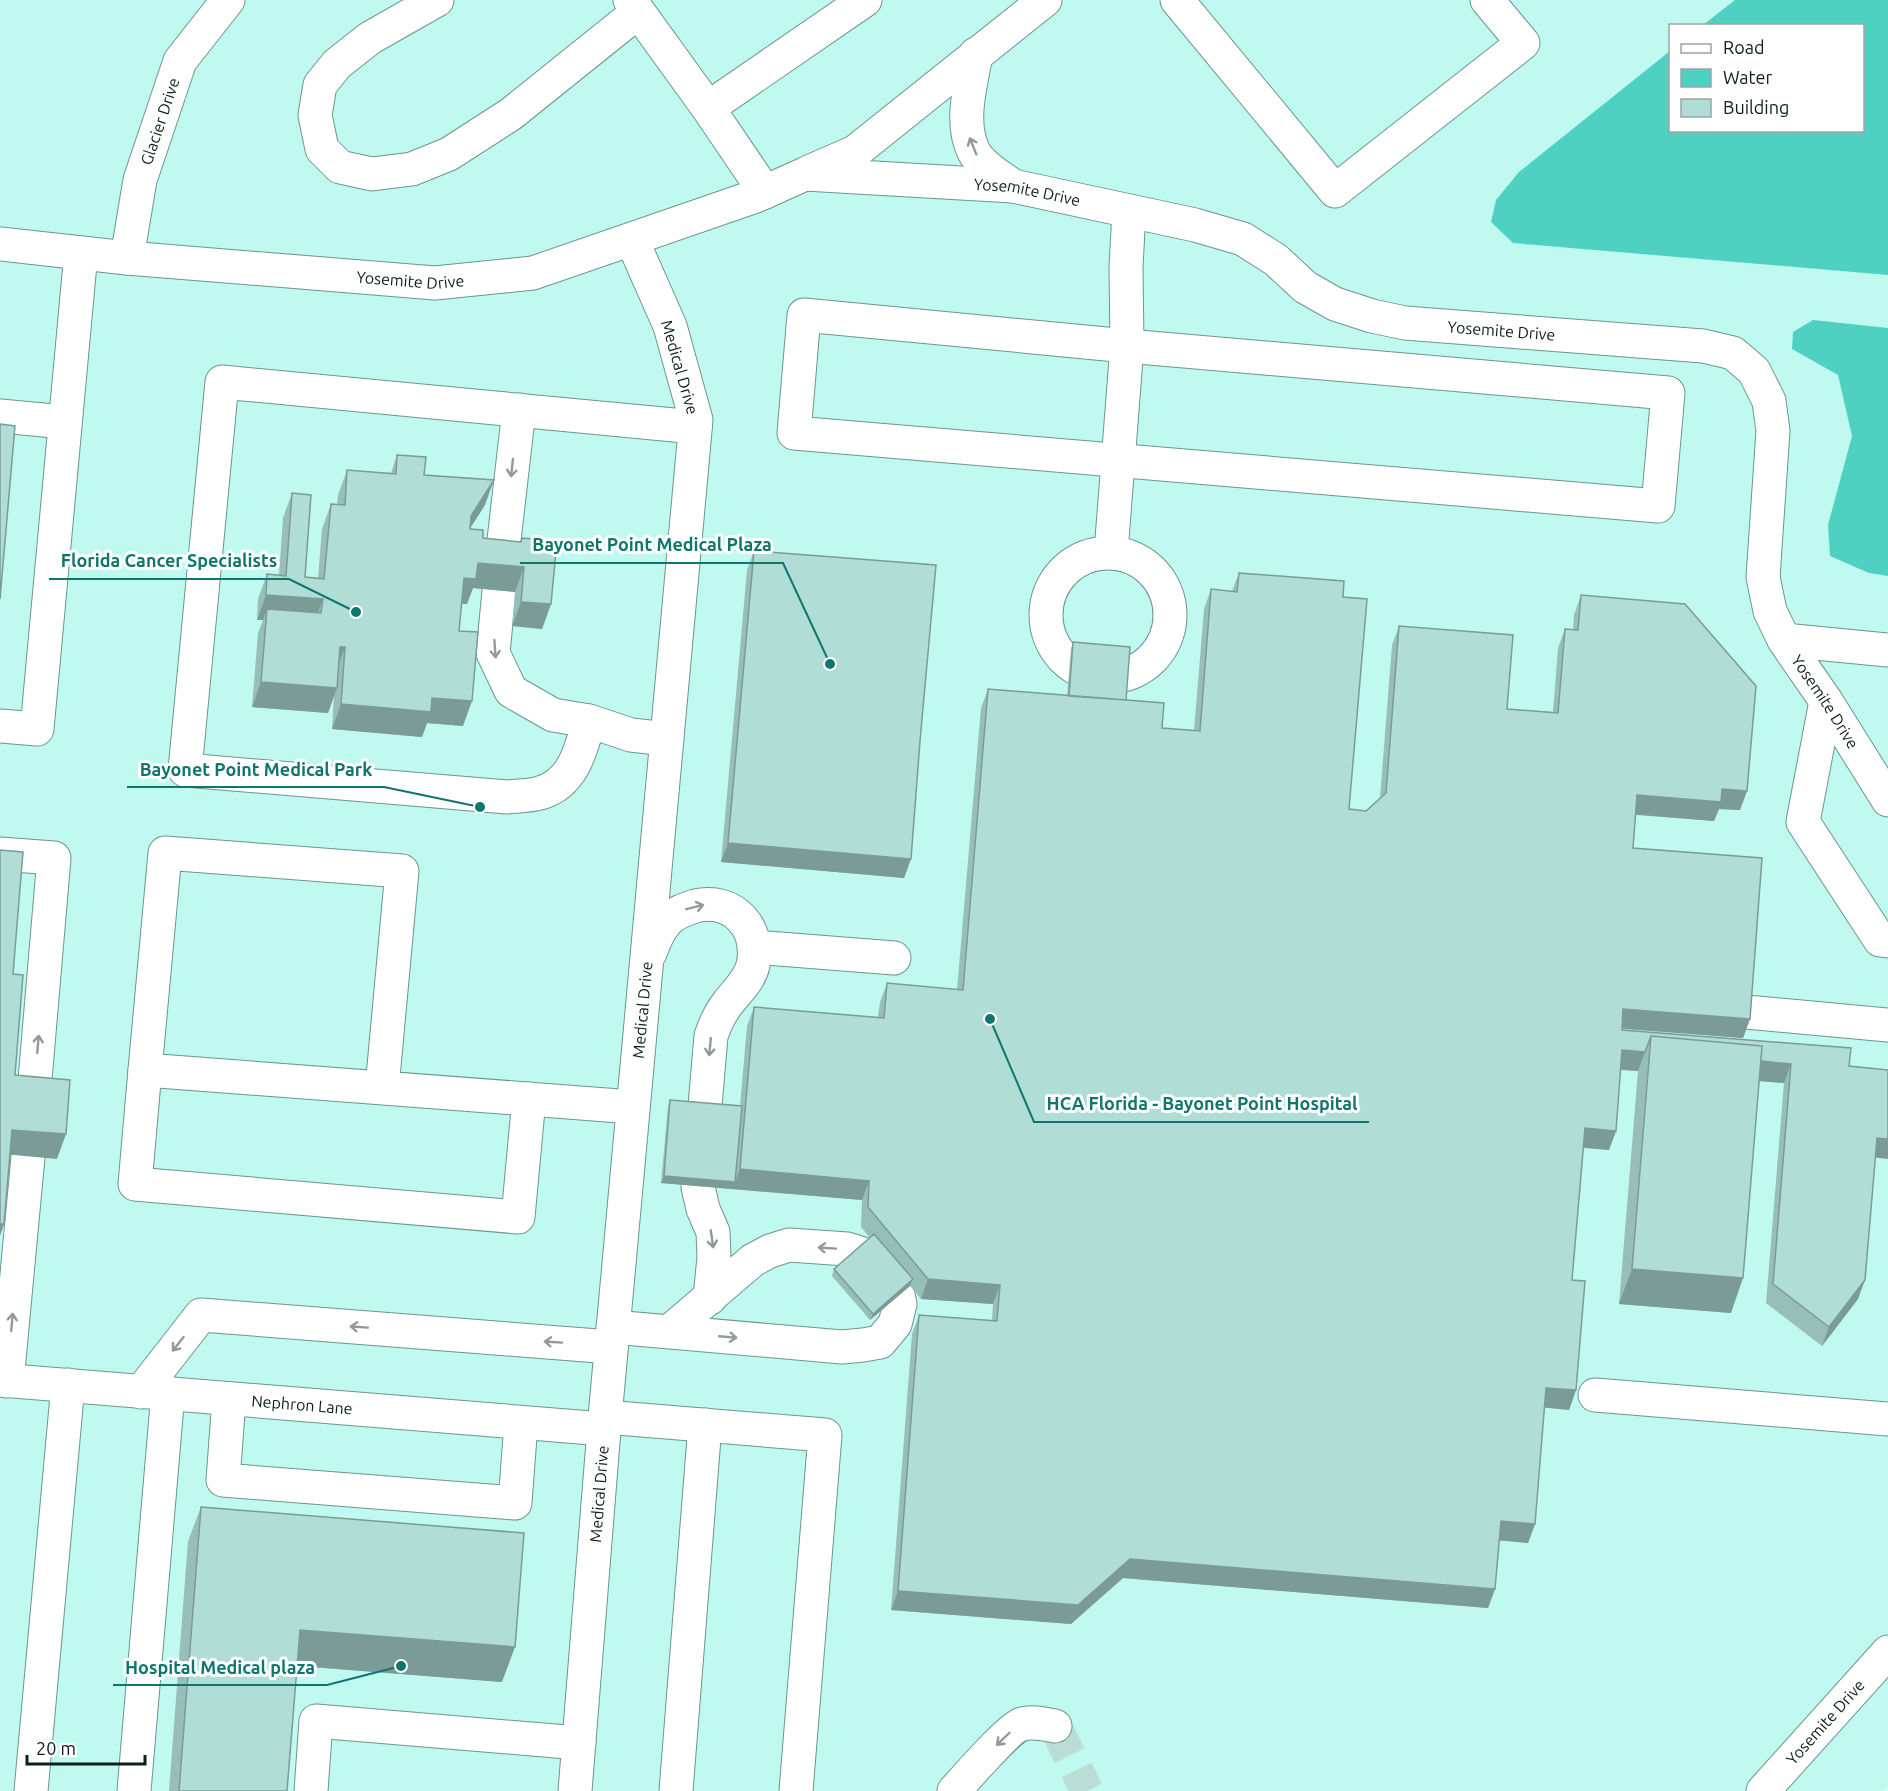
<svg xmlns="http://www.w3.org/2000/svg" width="1888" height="1791" font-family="Ubuntu,sans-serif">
  <rect width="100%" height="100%" fill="#d9fef7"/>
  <path fill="#c0f9f0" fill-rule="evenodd" d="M 0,0 L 1888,0 L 1888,1786 L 1883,1791 L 0,1791 ZM 1670,26 L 1862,26 L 1862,130 L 1670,130 Z"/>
  <path fill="#4fd1c1" d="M 1735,0 L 1888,0 L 1888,275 L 1513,243 L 1491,222 L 1496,200 L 1519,172 L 1670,51 L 1670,130 L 1862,130 L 1862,26 L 1703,25 Z
    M 1813,320 L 1888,328 L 1888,576 L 1869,573 L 1830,556 L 1828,525 L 1852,436 L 1838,375 L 1792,349 L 1793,332 Z"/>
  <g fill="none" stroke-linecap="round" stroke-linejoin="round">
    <path stroke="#baddd6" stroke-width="33" stroke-dasharray="33 16" stroke-linecap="butt" d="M 1055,1726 L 1087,1791"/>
    <g stroke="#6b968f" stroke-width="35">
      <g id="minor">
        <path d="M 437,0 L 370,38 L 337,64 L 320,85 L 315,115 L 322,149 L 340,167 L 372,174 L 412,169 L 449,154 L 511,114 L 638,12"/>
        <path d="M 630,0 L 708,108"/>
        <path d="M 1177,0 L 1335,191 L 1523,43 L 1487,0"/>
        <path d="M 976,54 C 971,85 959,122 974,152 C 982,167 1000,176 1013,186"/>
        <path d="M 809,172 L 855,152 L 1045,0"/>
        <path d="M 765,192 L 708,108 L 865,0"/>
        <path id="s1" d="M 0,244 L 127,258 L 435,283 L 533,273 L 756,196 L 805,174 L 1013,186 L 1195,225 L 1243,239 L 1276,260 L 1305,287 L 1335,304 L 1372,316 L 1405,323 L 1703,346 L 1733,353 L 1754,371 L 1769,401 L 1773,431 L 1763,577 L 1770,611 L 1784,640 L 1826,701 L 1888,800"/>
        <path id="s2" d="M 127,258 L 140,180 L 180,61 L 228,0"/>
        <path d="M 804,315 L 1127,346 L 1668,393 L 1658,506 L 794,433 Z"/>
        <path d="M 0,416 L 65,422"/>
        <path d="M 1111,552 L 1127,346 L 1126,267 L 1129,211"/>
        <circle cx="1108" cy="615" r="62"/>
        <path d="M 501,566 L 519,410"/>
        <path d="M 499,591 L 493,653 L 511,691 L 553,715 L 589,721"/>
        <path d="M 1784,640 L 1888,650"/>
        <path d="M 1826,701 L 1803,822 L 1880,940 L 1888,941"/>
        <path d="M 0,726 L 37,729 L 81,253"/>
        <path d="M 667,739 L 631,735 L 589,721 C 581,750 573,784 540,793 C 530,796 517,796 507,797 L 185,770 L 222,382 L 695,427"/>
        <path d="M 0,854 L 54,858 L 33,1103"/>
        <path d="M 754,947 L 894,958"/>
        <path d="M 650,953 C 654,942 659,929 667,921 C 674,913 686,909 695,906 C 733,897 761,928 753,965 C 750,980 737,991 728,1003 C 720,1013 715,1024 711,1036 L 698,1187 L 703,1209 L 713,1232 L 714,1257 L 710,1298"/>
        <path d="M 1746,1012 L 1888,1025"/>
        <path d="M 145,1070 L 135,1184 L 518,1217 L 529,1099"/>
        <path d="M 382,1088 L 402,871 L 165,853 L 145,1070 L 633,1107"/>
        <path d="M 613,1327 L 842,1347 L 863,1345 L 880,1342 L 895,1324 L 900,1304 L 896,1286 L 884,1268 L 869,1256 L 847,1249 L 789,1245 L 770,1251 L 753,1260 L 670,1331"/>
        <path id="s3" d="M 0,1380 L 604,1429"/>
        <path d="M 7,1381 L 28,1157"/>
        <path d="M 141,1392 L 201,1315 L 611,1347"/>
        <path d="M 1595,1395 L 1888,1419"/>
        <path d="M 229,1399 L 223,1480 L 515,1503 L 521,1423"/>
        <path d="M 605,1417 L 825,1435 L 796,1791"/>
        <path d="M 31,1791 L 68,1385"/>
        <path d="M 134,1791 L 168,1393"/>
        <path d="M 311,1791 L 316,1721 L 579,1743"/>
        <path id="s4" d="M 575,1791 L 605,1417 L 696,420 L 670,326 L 632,240"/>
        <path d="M 676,1791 L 705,1425"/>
        <path d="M 954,1791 C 965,1779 1010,1727 1022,1724 C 1033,1721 1044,1724 1055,1726"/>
        <path id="s5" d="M 1763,1791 L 1888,1652"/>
      </g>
    </g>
    <use href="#minor" stroke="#fff" stroke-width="33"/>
  </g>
  <path fill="#97bfb8" d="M 397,455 L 424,475 L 485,505 L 470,528 L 483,538 L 520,542 L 522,538 L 551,604 L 542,629 L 512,626 L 515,592 L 473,588 L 467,604 L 462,604 L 459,631 L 463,726 L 427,723 L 422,737 L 332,729 L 334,695 L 328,713 L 252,707 L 258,633 L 263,620 L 257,620 L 258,599 L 267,574 L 279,575 L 283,518 L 292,493 L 305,577 L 318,578 L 322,529 L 331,504 L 337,505 L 338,495 L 347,470 L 391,473 Z
    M 754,551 L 920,741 L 911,859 L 904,878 L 721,862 L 747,570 Z
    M 1239,573 L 1343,597 L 1349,809 L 1366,811 L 1380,798 L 1392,645 L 1399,626 L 1507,709 L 1553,712 L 1558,648 L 1565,629 L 1573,629 L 1574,615 L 1581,595 L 1747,791 L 1740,810 L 1719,809 L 1714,821 L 1636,815 L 1633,848 L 1750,1019 L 1743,1038 L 1622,1029 L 1622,1030 L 1849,1066 L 1875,1157 L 1858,1299 L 1822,1346 L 1766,1303 L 1784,1083 L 1759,1081 L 1731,1313 L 1619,1304 L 1638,1071 L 1620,1070 L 1616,1131 L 1609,1150 L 1583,1148 L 1572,1280 L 1576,1390 L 1569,1410 L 1544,1407 L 1535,1524 L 1528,1543 L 1499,1540 L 1495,1589 L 1488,1608 L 1123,1578 L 1071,1624 L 891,1610 L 912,1334 L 919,1315 L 992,1320 L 993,1304 L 921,1299 L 910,1286 L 870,1320 L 832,1276 L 834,1269 L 870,1238 L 861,1227 L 862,1200 L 661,1183 L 668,1106 L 670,1100 L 740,1106 L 747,1026 L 754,1007 L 878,1017 L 880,1002 L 887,983 L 957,990 L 981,708 L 988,689 L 1067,696 L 1071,649 L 1073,642 L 1126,700 L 1162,728 L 1194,731 L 1204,609 L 1211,589 L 1232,591 Z
    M 201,1507 L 502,1682 L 297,1666 L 287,1791 L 169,1791 L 188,1541 Z"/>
  <path fill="#7b9b96" d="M 494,480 L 485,505 L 462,541 L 471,516 Z
    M 478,563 L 524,567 L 515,592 L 473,588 L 467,604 L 455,603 L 464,578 Z
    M 266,595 L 323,599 L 314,624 L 267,609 L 263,620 L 257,620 Z
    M 521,602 L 551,604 L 542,629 L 512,626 Z
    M 340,647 L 345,647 L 336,672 Z
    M 261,682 L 337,688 L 328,713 L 252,707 Z
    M 432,698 L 472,701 L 463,726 L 427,723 L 422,737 L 332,729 L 341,704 Z
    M 1722,789 L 1747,791 L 1740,810 L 1719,809 L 1714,821 L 1630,814 L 1637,795 Z
    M 728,843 L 911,859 L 904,878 L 721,862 Z
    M 1623,1009 L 1750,1019 L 1743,1038 L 1616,1028 Z
    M 1622,1050 L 1645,1052 L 1638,1071 L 1615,1069 Z
    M 1649,1052 L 1791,1064 L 1784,1083 L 1648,1072 Z
    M 1585,1128 L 1616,1131 L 1609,1150 L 1578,1147 Z
    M 12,1130 L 66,1134 L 57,1159 L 3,1154 Z
    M 1877,1138 L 1888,1139 L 1888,1159 L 1870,1157 Z
    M 740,1169 L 869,1181 L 862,1200 L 661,1183 L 664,1176 L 735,1182 Z
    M 0,1224 L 4,1224 L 0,1236 Z
    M 1632,1269 L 1743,1278 L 1731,1313 L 1619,1304 Z
    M 913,1279 L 910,1286 L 870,1320 L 873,1314 Z
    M 928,1279 L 1000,1285 L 993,1304 L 921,1299 Z
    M 1865,1280 L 1858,1299 L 1822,1346 L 1829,1327 Z
    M 1546,1388 L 1576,1390 L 1569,1410 L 1539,1407 Z
    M 1501,1521 L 1535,1524 L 1528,1543 L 1494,1540 Z
    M 1130,1559 L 1495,1589 L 1488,1608 L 1123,1578 L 1071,1624 L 891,1610 L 898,1591 Z
    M 300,1630 L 515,1647 L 502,1682 L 287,1665 Z"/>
  <path fill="#b0ded6" stroke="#7b9b96" stroke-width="1.5" d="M 0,424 L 15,426 L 0,599 Z
    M 397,455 L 426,457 L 424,475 L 494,480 L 471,516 L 470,529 L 483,530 L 483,538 L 521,542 L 522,538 L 557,541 L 551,604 L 521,602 L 524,567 L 478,563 L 476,579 L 464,578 L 459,631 L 478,632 L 472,701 L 432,698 L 431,712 L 341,704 L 345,647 L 340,647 L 337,688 L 261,682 L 267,609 L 321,613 L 323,599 L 266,595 L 267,574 L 286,576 L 292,493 L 311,495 L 305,577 L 324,579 L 331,504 L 345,505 L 347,470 L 396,474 Z
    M 754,551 L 936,565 L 920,741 L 911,859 L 728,843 Z
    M 1239,573 L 1344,581 L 1343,597 L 1367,599 L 1349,809 L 1366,811 L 1386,793 L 1399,626 L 1513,635 L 1507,709 L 1558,713 L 1565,629 L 1578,630 L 1581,595 L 1685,604 L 1756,686 L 1747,791 L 1722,789 L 1721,802 L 1637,795 L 1633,848 L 1762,858 L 1750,1019 L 1623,1009 L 1622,1030 L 1851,1048 L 1849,1066 L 1888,1070 L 1888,1139 L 1877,1138 L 1865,1280 L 1829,1327 L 1773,1284 L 1791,1064 L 1761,1061 L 1762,1046 L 1651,1036 L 1645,1052 L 1622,1050 L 1616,1131 L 1585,1128 L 1572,1280 L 1585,1281 L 1576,1390 L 1546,1388 L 1535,1524 L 1501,1521 L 1495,1589 L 1130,1559 L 1078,1605 L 898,1591 L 919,1315 L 997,1321 L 1000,1285 L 928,1279 L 868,1207 L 869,1181 L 740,1169 L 754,1007 L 884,1018 L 887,983 L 963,990 L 988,689 L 1164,703 L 1162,728 L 1200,731 L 1211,589 L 1237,592 Z
    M 1073,642 L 1130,647 L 1126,700 L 1069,696 Z
    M 0,850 L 23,852 L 13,974 L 23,975 L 15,1075 L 70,1080 L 66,1134 L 12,1130 L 4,1224 L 0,1224 Z
    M 1651,1036 L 1762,1046 L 1743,1278 L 1632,1269 Z
    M 670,1100 L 742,1106 L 735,1182 L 664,1176 Z
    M 874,1234 L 913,1279 L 873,1314 L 834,1269 Z
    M 201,1507 L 524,1533 L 515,1647 L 300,1630 L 287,1791 L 179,1791 Z"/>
  <defs><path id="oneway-shaft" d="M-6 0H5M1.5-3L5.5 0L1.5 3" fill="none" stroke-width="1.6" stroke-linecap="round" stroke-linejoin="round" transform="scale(1.5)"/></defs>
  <g stroke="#929a99">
    <use href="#oneway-shaft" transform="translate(973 146) rotate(-112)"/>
    <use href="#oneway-shaft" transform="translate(512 468) rotate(96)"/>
    <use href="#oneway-shaft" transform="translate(495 649) rotate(86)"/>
    <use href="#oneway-shaft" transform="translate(695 907) rotate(-14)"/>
    <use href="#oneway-shaft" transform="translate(38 1044) rotate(-85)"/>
    <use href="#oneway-shaft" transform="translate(710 1047) rotate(95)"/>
    <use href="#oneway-shaft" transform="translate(712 1239) rotate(82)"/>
    <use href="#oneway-shaft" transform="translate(827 1248) rotate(-176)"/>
    <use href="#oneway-shaft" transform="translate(12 1322) rotate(-85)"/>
    <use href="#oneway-shaft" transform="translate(359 1327) rotate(-176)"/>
    <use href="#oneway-shaft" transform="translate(728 1337) rotate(5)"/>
    <use href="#oneway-shaft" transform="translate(553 1342) rotate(-176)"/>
    <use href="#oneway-shaft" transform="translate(178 1344) rotate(128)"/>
    <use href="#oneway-shaft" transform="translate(1003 1739) rotate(136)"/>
  </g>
  <g text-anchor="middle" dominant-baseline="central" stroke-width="6" stroke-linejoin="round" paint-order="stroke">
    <g font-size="16" fill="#0d1f1c" stroke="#fff">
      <text stroke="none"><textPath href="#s2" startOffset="141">Glacier Drive</textPath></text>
      <text stroke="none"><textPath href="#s1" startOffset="1048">Yosemite Drive</textPath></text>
      <text stroke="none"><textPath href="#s1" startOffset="412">Yosemite Drive</textPath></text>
      <text stroke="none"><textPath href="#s1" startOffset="1552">Yosemite Drive</textPath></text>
      <text transform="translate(680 367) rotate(74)">Medical Drive</text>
      <text stroke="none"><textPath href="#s1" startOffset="2164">Yosemite Drive</textPath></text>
      <text stroke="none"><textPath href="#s4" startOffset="784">Medical Drive</textPath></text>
      <text stroke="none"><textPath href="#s3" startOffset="303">Nephron Lane</textPath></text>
      <text stroke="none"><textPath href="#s4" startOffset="298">Medical Drive</textPath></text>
      <text stroke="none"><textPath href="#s5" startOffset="93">Yosemite Drive</textPath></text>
    </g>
  </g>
  <path fill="none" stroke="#0f766e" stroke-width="2" d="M830 664L783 563H520M356 612L289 579H49M480 807L384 787H127M990 1019L1034 1122H1369M401 1666L327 1685H113"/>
  <g fill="#0f766e" stroke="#fff" stroke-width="2">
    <circle cx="830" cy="664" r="6"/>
    <circle cx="356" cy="612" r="6"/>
    <circle cx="480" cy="807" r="6"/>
    <circle cx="990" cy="1019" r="6"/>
    <circle cx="401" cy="1666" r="6"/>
  </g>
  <g font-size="18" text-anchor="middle" font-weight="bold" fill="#0f766e" stroke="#fff" stroke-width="6" stroke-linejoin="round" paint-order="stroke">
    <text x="652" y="551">Bayonet Point Medical Plaza</text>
    <text x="169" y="567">Florida Cancer Specialists</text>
    <text x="256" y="776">Bayonet Point Medical Park</text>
    <text x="1202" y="1110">HCA Florida - Bayonet Point Hospital</text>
    <text x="220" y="1674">Hospital Medical plaza</text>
  </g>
  <rect x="1669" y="24" width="195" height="108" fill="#ffffff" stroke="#9ea5a4" stroke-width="1.5"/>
  <rect x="1681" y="44" width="30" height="9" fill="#ffffff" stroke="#9ea5a4" stroke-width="1.5"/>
  <text x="1723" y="54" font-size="18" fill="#0d1f1c">Road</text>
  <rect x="1681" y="69" width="30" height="18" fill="#4fd1c1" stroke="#9ea5a4" stroke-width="1.5"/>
  <text x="1723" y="84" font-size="18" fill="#0d1f1c">Water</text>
  <rect x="1681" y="99" width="30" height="18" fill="#b0ded6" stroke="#9ea5a4" stroke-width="1.5"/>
  <text x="1723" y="114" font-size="18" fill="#0d1f1c">Building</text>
  <path d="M27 1755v9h118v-9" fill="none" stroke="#0d1f1c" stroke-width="3"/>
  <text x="36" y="1755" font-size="18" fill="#0d1f1c" stroke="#ffffff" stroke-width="4.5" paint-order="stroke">20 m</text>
</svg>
